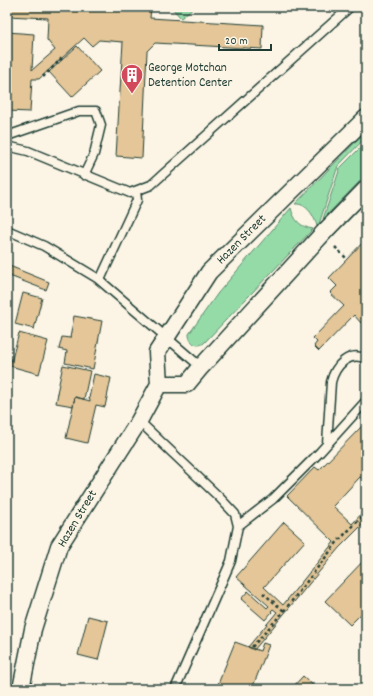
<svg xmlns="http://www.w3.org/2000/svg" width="373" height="696" font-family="Dekko,sans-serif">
  <rect width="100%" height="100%" fill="#fcf5e5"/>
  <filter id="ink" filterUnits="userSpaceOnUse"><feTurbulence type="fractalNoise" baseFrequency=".025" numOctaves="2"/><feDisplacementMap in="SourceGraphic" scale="8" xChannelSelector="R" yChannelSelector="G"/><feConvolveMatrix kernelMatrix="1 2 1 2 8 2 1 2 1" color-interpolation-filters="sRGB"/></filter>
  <g filter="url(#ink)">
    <path fill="#95dba8" stroke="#5a8c6e" d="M 171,7 L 194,7 L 181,18 Z
      M 366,131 L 366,137 L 338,166 L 319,224 L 317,226 C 314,216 307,203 295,204 Z
      M 366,142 L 366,175 L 323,219 L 340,168 Z
      M 291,208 C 294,220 300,227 313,229 L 204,343 C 197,348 189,343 189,334 L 218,293 Z"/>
    <path fill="#e4c698" stroke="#1f3d34" d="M 7,7 L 151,7 L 150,18 L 263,25 L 262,49 L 155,43 L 147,51 L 142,158 L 116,156 L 123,42 L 99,40 L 92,46 L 84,38 L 39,79 L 32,79 L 30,112 L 7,111 L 7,32 L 34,34 L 32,70 L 55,50 L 47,40 L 48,18 L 7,16 Z
      M 77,46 L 100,71 L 72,97 L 49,72 Z
      M 366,239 L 366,318 L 361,323 L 354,315 L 319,351 L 314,346 L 317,342 L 313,338 L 344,306 L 330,293 L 337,286 L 329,278 Z
      M 7,265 L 49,282 L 46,290 L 7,275 Z
      M 23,293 L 42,298 L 34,329 L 15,324 Z
      M 74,316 L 102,321 L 93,369 L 65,363 L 67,351 L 59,349 L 62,337 L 70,338 Z
      M 19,333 L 48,341 L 39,374 L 10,366 Z
      M 63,365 L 90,371 L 84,399 L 75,397 L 73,406 L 56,403 L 58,393 L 57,393 Z
      M 94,374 L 111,378 L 105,407 L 96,405 L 87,443 L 66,438 L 75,397 L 90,401 L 90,399 L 89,398 Z
      M 366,422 L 366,482 L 360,477 L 333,506 L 352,524 L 366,509 L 366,521 L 339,548 L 254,650 L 248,647 L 277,612 L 273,609 L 271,611 L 272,612 L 265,620 L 241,599 L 248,591 L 267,608 L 269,606 L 236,577 L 284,522 L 305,541 L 264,587 L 283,605 L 334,542 L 287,496 L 315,467 L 319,470 Z
      M 366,558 L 366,609 L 350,625 L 325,601 Z
      M 88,616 L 108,621 L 98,660 L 78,655 Z
      M 235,642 L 260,651 L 263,643 L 269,645 L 252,689 L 216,689 Z
      M 303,676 L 317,689 L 291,689 Z"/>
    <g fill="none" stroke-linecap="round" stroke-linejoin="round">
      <g stroke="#1f3d34" stroke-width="11">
        <path id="service" d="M 7,136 L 79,111 L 96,111 L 101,125 L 94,154 L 84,175
          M 7,146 L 28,151 L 130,193 L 151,185 L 350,7
          M 7,230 L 44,246 L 97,278 L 201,367
          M 100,280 L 137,200 L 136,191
          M 139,421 L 219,497 L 235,514 L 238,526 L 231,561 L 175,689
          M 327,444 L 331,382 C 335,366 349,350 366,359
          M 238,526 L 273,499 L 320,452 L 366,401"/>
      </g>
      <g stroke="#1f3d34" stroke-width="19">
        <path id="minor" d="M 159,384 L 187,384 L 201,367 L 326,230 L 366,189
          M 21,689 L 33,629 L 59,546 L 139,421 L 159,384 L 157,352 L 209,272 L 366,118"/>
      </g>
      <path stroke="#1f3d34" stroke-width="2.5" stroke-dasharray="3 3" stroke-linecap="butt" d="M 43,77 L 62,58
        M 364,232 L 366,234
        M 335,247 L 347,259
        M 263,593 L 284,611
        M 252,647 L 284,611 L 339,540 L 366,513"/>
      <use href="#service" stroke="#fcf5e5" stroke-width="8"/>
      <use href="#minor" stroke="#fcf5e5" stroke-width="16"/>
    </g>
  </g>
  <defs>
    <g id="building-pin" transform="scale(1.15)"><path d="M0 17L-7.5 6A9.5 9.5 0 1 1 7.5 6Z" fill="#d1495b" stroke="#fcf5e5"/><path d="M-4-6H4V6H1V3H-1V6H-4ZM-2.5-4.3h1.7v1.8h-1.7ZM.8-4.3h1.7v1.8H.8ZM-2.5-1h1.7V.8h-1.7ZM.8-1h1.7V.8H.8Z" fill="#fff"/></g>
  </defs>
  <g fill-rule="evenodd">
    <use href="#building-pin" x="132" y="75"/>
  </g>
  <g text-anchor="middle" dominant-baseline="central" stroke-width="4" stroke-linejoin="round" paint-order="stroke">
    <g font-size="13" fill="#1f3d34" stroke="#fcf5e5" text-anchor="start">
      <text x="148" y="68">George Motchan<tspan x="148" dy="15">Detention Center</tspan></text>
    </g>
    <g font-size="13" fill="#1f3d34" stroke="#fcf5e5">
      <text transform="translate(242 240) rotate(-45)">Hazen Street</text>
      <text transform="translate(78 519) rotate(-59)">Hazen Street</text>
    </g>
  </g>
  <rect width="373" height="696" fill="none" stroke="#fcf5e5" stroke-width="24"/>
  <rect x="12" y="12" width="349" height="672" fill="none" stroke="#1f3d34" stroke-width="1.5" filter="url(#ink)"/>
  <path d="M219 44v6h52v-6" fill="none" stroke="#1f3d34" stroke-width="2"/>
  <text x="225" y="44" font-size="12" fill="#1f3d34" stroke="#fcf5e5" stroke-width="3" paint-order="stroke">20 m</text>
</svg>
